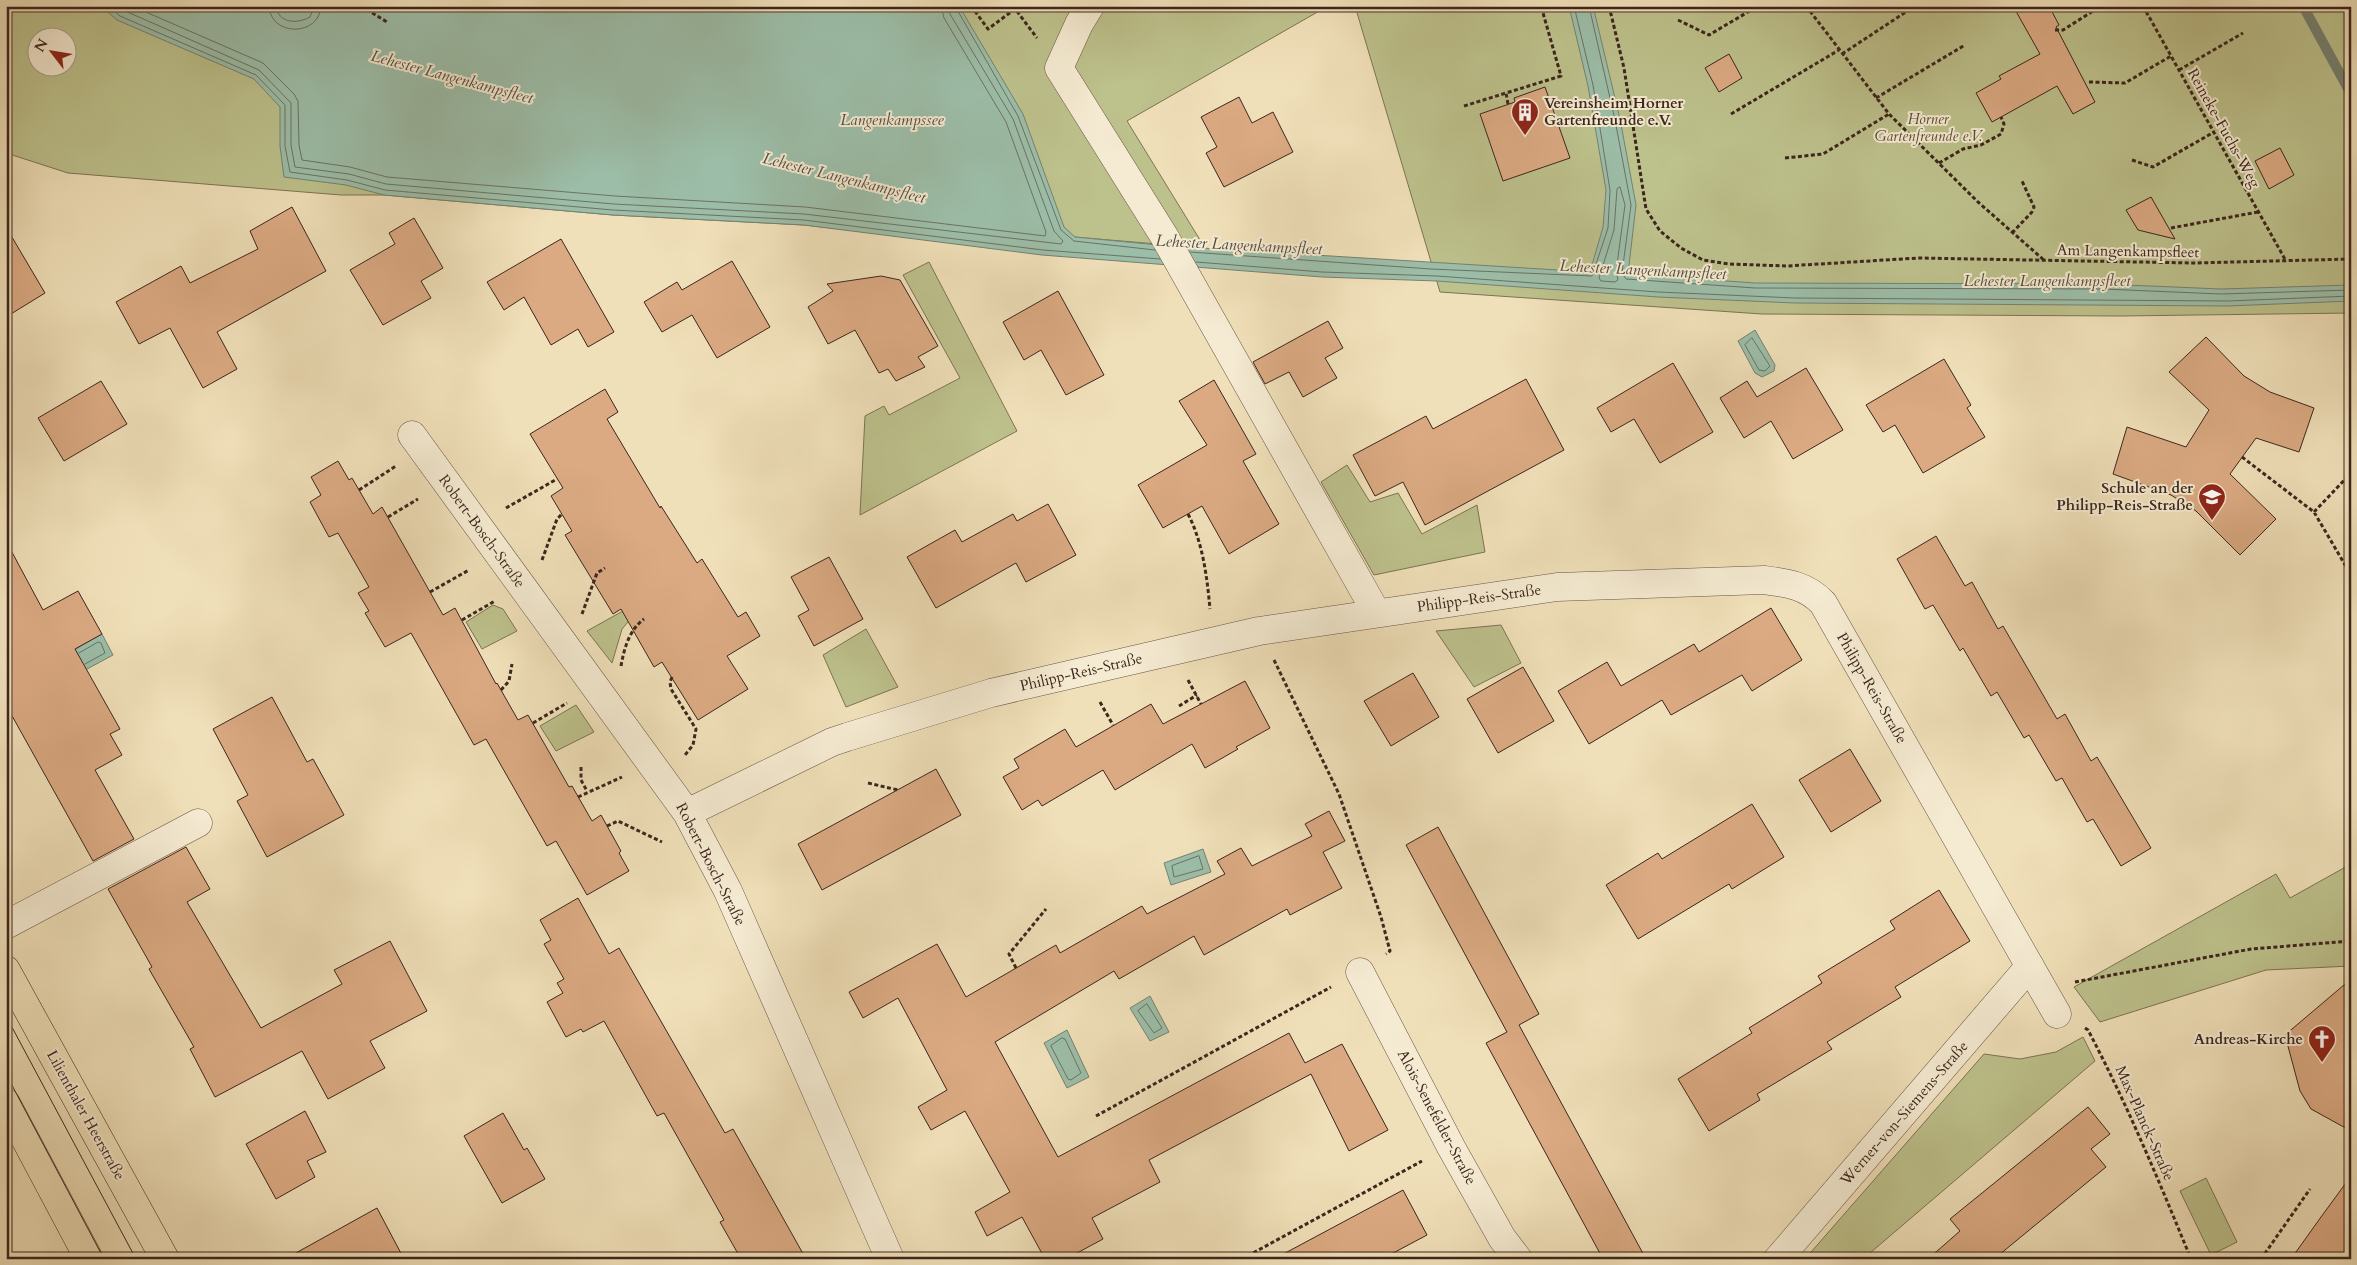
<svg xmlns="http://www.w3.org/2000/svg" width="2357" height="1265" font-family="Cardo,serif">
  <rect width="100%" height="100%" fill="#f0e0b9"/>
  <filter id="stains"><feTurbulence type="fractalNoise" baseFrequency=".004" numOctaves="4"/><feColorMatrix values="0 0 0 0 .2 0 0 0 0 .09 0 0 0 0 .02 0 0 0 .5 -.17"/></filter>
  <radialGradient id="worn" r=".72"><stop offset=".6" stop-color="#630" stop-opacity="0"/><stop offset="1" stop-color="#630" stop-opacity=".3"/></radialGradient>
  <path fill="#bdc18c" stroke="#7c7454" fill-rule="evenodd" d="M 6,6 L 1328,6 L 1127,121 L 1205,248 L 1074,237 L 1065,228 L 893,235 L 804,225 L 613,215 L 384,195 L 341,195 L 68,173 L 6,153 ZM 38,38 L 68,38 L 68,68 L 38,68 Z
    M 1355,6 L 2351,6 L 2351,313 L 2121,316 L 1762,314 L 1440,292 Z
    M 929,262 L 1017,431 L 860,515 L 865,416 L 884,406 L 889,415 L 960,378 L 903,275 Z
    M 1347,465 L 1370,502 L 1398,493 L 1422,534 L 1477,505 L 1485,552 L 1374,575 L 1321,482 Z
    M 493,605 L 503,609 L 517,631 L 482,649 L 466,622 Z
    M 630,607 L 634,615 L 622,629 L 612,663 L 587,631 Z
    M 1501,625 L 1521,663 L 1474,687 L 1436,631 Z
    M 866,629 L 898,687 L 846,707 L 823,655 Z
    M 576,705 L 594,732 L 556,751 L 540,726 Z
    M 2351,864 L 2351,966 L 2266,970 L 2100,1022 L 2074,987 L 2276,874 L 2290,898 Z
    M 2083,1037 L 2095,1061 L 1863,1259 L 1805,1259 L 1984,1054 L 2020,1059 L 2056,1052 Z
    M 2206,1178 L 2237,1242 L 2211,1255 L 2180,1191 Z"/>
  <path fill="#9cbea9" stroke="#768171" d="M 101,6 L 279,6 L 297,11 L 307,6 L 959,6 L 1023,114 L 1064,227 L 1075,237 L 1169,246 L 1590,272 L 1603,227 L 1606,190 L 1588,86 L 1569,6 L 1593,6 L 1620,119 L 1636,205 L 1628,274 L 1755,283 L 2103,284 L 2221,289 L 2351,285 L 2351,301 L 2228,306 L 1795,303 L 1658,297 L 1437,281 L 1322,277 L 1042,255 L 804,225 L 613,215 L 384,195 L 346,185 L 284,177 L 280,146 L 280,107 L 254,79 L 117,20 Z
    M 1755,330 L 1775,365 L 1774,371 L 1762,377 L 1755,373 L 1738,341 Z
    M 102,634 L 113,655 L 76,675 L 65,655 Z
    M 1203,849 L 1211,872 L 1171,885 L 1164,863 Z
    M 1150,996 L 1169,1032 L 1150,1041 L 1130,1008 Z
    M 1067,1030 L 1089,1077 L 1067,1088 L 1044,1043 Z"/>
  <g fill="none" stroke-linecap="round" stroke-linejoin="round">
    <path stroke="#6c7263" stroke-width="1" d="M 109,6 L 120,16 L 256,75 L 285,105 L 285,146 L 290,172 L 347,180 L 385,190 L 613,210 L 804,220 L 1043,250 L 1160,259
      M 118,6 L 123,10 L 259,70 L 291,103 L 291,145 L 295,167 L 349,174 L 386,184 L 614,204 L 804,214 L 1061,244 L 1063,241 L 1054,231 L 1013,119 L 950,14 L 949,6
      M 132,6 L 263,63 L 294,94 L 298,101 L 299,145 L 302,160 L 350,167 L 387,177 L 615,196 L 805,207 L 1045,236 L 1046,232 L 1006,122 L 944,18 L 941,6
      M 269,6 C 270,37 320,37 321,6
      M 276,6 C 278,24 298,24 310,17 L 314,6
      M 955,6 L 1018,116 L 1061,230 L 1074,241 L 1155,250
      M 1589,6 L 1615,120 L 1631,205 L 1622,273 L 1626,279 L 1755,288 L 2103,289 L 2221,294 L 2351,290
      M 1620,187 L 1625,205 L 1616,272 L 1618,280 L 1615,282 L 1601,281 L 1599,278 L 1614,230 L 1617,189 Z
      M 1190,252 L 1431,269 L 1592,276 L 1608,228 L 1610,190 L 1593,85 L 1574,6
      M 1196,262 L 1322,272 L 1437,276 L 1658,292 L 1795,298 L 2228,301 L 2351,296
      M 1752,338 L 1770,366 L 1765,371 L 1759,370 L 1745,345 Z
      M 79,653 L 98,642 L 101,643 L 105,653 L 85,664
      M 1199,856 L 1203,869 L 1174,877 L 1172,866 Z
      M 1147,1004 L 1162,1028 L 1154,1033 L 1138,1011 Z
      M 1062,1038 L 1065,1039 L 1081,1073 L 1071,1080 L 1068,1079 L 1051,1046 Z"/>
    <path stroke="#768171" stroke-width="10" d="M 2303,6 L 2351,94"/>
  </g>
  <path fill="#dbaa83" stroke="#3c261d" d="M 2013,6 L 2049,6 L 2059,25 L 2056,27 L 2095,102 L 2073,114 L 2057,86 L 1992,122 L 1976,93 L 2001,79 L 1999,76 L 2040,54 Z
    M 1729,54 L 1742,78 L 1719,92 L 1705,68 Z
    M 1545,87 L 1570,158 L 1503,181 L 1480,114 L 1515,102 L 1514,98 Z
    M 1239,97 L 1252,123 L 1273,112 L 1293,152 L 1224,187 L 1206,153 L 1217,147 L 1201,117 Z
    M 2280,148 L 2294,175 L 2269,189 L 2255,161 Z
    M 2151,197 L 2175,239 L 2138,230 L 2126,210 Z
    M 292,207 L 326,271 L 217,332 L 237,369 L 203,388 L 170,328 L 139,344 L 116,302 L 181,266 L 190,283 L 258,249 L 250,231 Z
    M 414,218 L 443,268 L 421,281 L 431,298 L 383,325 L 350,270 L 395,244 L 389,233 Z
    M 6,227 L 45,293 L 6,317 Z
    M 561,239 L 614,332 L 588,347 L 578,329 L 551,345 L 524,297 L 504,310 L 487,282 Z
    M 732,261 L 770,327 L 717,358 L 692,315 L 662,332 L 644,302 L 677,282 L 682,290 Z
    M 881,276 L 900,280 L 938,346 L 918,357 L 925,367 L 896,381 L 888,369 L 879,373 L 855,330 L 828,344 L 808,307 L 833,291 L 827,284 Z
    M 1058,291 L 1104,375 L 1066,395 L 1041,350 L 1024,360 L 1003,322 Z
    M 1328,321 L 1343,348 L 1325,358 L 1337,378 L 1303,397 L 1289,372 L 1265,384 L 1253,362 Z
    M 2206,337 L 2244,376 L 2270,392 L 2314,408 L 2299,452 L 2256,438 L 2230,474 L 2276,519 L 2240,555 L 2196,511 L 2171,495 L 2113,474 L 2127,427 L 2186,447 L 2209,410 L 2169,372 Z
    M 1944,359 L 1971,405 L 1967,408 L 1985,437 L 1923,473 L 1895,425 L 1883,432 L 1866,405 Z
    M 1673,363 L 1713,432 L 1660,463 L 1634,419 L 1611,432 L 1597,408 Z
    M 1806,368 L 1843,430 L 1793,459 L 1771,421 L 1744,438 L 1720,398 L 1747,381 L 1757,397 Z
    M 1526,379 L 1564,450 L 1425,525 L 1403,482 L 1375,496 L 1353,455 L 1426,416 L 1433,429 Z
    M 1214,380 L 1256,454 L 1243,461 L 1279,524 L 1229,554 L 1202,506 L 1163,528 L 1138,485 L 1207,445 L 1179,401 Z
    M 101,381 L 127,424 L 64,461 L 38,418 Z
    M 605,389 L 618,412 L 607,419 L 660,508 L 661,506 L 697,563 L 702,559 L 738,617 L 746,612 L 760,636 L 727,656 L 748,689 L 698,720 L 662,662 L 654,667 L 621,609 L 613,614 L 565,535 L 572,531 L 551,496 L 563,488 L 530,434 Z
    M 338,461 L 349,480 L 352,478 L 373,514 L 382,507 L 443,615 L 455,608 L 496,684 L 497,683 L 518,720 L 528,715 L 569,787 L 572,786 L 592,821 L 601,815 L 621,851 L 619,853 L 629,871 L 587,895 L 556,841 L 547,846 L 486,739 L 474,745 L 411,633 L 385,647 L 365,613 L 369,611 L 358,593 L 369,587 L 338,533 L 329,537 L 310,502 L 321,495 L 311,477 Z
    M 1048,504 L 1076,555 L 1026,582 L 1016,563 L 936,608 L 907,557 L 955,530 L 962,542 L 1013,514 L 1017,521 Z
    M 1936,536 L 1965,586 L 1972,582 L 1998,629 L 2003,626 L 2057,719 L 2065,714 L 2091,761 L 2097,757 L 2151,848 L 2121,866 L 2093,819 L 2087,822 L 2062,778 L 2056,781 L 2029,735 L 2024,738 L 1997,692 L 1991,696 L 1963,648 L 1960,651 L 1933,605 L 1925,609 L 1897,559 Z
    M 6,541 L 43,610 L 78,591 L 102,634 L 75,649 L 120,729 L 110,734 L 122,755 L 95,770 L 134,839 L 93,861 L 6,705 Z
    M 829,557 L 863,619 L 814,646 L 798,616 L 809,610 L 791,577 Z
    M 1771,608 L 1802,660 L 1752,691 L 1742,675 L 1671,715 L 1662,700 L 1589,744 L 1558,691 L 1607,662 L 1621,686 L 1694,644 L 1699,652 Z
    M 1523,667 L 1554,721 L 1498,753 L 1467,699 Z
    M 1413,673 L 1439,717 L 1391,746 L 1364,701 Z
    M 1245,681 L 1270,728 L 1236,747 L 1238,749 L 1205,768 L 1192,744 L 1115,790 L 1103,770 L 1042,806 L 1038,800 L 1022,810 L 1003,777 L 1019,768 L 1014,759 L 1065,729 L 1076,747 L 1151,704 L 1163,724 Z
    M 272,697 L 307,762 L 313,759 L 344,815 L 267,857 L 237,801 L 248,795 L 213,729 Z
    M 1850,749 L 1881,801 L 1831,832 L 1799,780 Z
    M 936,769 L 961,815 L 822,890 L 798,844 Z
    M 1752,804 L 1784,857 L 1732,889 L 1729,884 L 1638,939 L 1606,885 L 1658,853 L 1662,859 Z
    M 1329,811 L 1345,841 L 1323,852 L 1342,888 L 1290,915 L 1287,909 L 1204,955 L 1194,936 L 1119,979 L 1114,971 L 995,1042 L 1058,1157 L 1289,1033 L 1305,1063 L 1342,1044 L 1388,1130 L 1349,1151 L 1311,1074 L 1149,1160 L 1160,1182 L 1092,1218 L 1103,1239 L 1066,1259 L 1045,1259 L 1022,1217 L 987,1236 L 975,1212 L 1010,1192 L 965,1111 L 931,1130 L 918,1107 L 947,1090 L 898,998 L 863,1018 L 849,992 L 937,944 L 966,997 L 1056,945 L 1060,953 L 1142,906 L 1147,914 L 1225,874 L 1217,861 L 1241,848 L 1252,866 L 1312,836 L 1305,824 Z
    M 1438,827 L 1539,1014 L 1519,1025 L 1646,1259 L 1603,1259 L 1486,1043 L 1507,1032 L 1406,845 Z
    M 186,847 L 210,889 L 187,902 L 261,1028 L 342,984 L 334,970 L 390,941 L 427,1011 L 370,1041 L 385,1068 L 328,1099 L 302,1051 L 215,1097 L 190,1049 L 194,1047 L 149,969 L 152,967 L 108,889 Z
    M 1939,890 L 1970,941 L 1895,987 L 1901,997 L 1827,1042 L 1832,1049 L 1757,1094 L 1760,1100 L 1709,1131 L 1678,1079 L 1752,1033 L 1749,1028 L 1822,983 L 1818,976 L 1895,929 L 1890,921 Z
    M 578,898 L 609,954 L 619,948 L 725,1133 L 733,1129 L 806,1259 L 741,1259 L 720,1222 L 724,1220 L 664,1113 L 657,1116 L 604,1021 L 583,1032 L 581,1029 L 566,1037 L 547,1002 L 563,993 L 557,983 L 564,979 L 544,944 L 551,940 L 540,920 Z
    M 2351,979 L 2351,1131 L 2311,1109 L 2300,1091 L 2285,1035 Z
    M 2088,1107 L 2110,1134 L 2091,1149 L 2106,1167 L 1994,1259 L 1928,1259 L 1960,1231 L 1950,1219 Z
    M 305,1111 L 326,1152 L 307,1161 L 315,1177 L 276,1199 L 246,1144 Z
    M 503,1113 L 524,1150 L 527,1148 L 545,1179 L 502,1203 L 464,1136 Z
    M 2351,1176 L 2351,1259 L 2291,1259 L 2321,1217 Z
    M 1403,1190 L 1427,1235 L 1382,1259 L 1274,1259 Z
    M 377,1208 L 404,1259 L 285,1259 Z"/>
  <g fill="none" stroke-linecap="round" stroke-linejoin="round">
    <g stroke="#695444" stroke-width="29">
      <path id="minor" d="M 1090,6 L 1079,24 L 1059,68 L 1164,236 L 1376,612
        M 412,435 L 687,813 L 728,891 L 890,1259
        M 687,813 L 832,742 L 847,737 L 991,693 L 1259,631 L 1557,587 L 1764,580 C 1787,583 1806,585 1823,603 L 2057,1014
        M 6,925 L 198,823
        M 1360,972 L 1451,1147 L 1502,1238 L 1518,1259
        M 1778,1259 L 2030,966"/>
    </g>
    <g stroke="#3c261d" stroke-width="29">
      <path id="major" d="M 6,970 L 165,1259
        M 6,1103 L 89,1259"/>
    </g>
    <path stroke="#3c261d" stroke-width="3" stroke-dasharray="4 2.5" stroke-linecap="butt" d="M 361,6 L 387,22
      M 971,6 L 988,29 L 1015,9
      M 1013,6 L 1037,38
      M 1609,6 L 1624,68 L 1646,209 L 1660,231 L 1681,248 L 1703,260 L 1729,264 L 1787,266 L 1918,258 L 2195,263 L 2351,259
      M 1806,6 L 1889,114 L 1978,202 L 2045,261
      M 2143,6 L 2286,261
      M 1678,20 L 1709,35 L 1758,6
      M 2055,30 L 2063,30 L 2101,6
      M 1842,54 L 1915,6
      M 2179,70 L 2243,33
      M 2089,82 L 2125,83 L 2171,56
      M 1876,98 L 1965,45
      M 1508,104 L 1506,93 L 1561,76 L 1541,6
      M 1464,106 L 1506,93
      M 1731,114 L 1839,50
      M 1785,158 L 1823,154 L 1889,114
      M 2132,160 L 2153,167 L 2214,132
      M 1939,163 L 1963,149 L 1981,145 L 2001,134 L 2004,124 L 2001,117
      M 2171,228 L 2258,212
      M 2012,233 L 2032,212 L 2034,207 L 2022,181
      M 2242,457 L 2314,512 L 2351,575
      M 359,490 L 396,466
      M 506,508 L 557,479
      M 2314,512 L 2351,473
      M 1188,514 C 1203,543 1207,577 1210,609
      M 388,517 L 418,499
      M 542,560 L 557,519 L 562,514
      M 430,592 L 469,570
      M 582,614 L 597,573 L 605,568
      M 462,620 L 495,601
      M 1274,660 L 1339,794 L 1381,917 L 1390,951 L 1386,954
      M 621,666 C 624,649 629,630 644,619
      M 672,677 L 670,682 L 671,689 L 696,729 L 693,745 L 685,755
      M 1188,680 L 1201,704
      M 501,690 L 509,681 L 512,664
      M 1100,702 L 1113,725
      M 1179,706 L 1197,695
      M 533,723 L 567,703
      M 581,767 L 581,780 L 587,791
      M 868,783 L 898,790
      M 578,797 L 622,777
      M 607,826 L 618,821 L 662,842
      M 1016,968 L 1009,954 L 1046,909
      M 2075,982 L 2251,949 L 2351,941
      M 2085,1028 L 2088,1030 C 2127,1104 2159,1181 2191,1259
      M 1096,1116 L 1331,987
      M 1242,1259 L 1422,1161
      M 2261,1259 L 2310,1189"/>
    <use href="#minor" stroke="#f5ebd2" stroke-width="28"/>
    <use href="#major" stroke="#f0e0b9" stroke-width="28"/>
    <path stroke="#3c261d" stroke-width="1" d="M 6,1016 L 136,1259
      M 6,1074 L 104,1259"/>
  </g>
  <defs>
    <g id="building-pin" transform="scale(1.4375)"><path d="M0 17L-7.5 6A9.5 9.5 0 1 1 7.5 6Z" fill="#8f2418" stroke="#f5ebd2"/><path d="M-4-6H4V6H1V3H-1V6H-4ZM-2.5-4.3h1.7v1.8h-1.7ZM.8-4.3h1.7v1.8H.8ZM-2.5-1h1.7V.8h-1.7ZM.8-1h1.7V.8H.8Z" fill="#fff"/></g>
    <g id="school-pin" transform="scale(1.4375)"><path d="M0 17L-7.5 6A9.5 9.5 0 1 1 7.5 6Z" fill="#8f2418" stroke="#f5ebd2"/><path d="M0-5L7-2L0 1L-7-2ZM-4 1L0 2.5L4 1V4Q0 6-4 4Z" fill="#fff"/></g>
    <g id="church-pin" transform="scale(1.4375)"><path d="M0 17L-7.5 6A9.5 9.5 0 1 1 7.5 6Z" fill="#8f2418" stroke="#f5ebd2"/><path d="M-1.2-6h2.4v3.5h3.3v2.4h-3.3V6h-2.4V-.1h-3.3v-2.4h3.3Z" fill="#fff"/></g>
  </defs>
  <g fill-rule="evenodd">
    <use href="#building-pin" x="1525" y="112"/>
    <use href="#school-pin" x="2212" y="497"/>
    <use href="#church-pin" x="2322" y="1039"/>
  </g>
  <g text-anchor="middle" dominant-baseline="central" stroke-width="4" stroke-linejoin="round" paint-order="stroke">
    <g font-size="15" font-weight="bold" fill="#3c261d" stroke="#f5ebd2" text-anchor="end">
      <text x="1544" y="103" text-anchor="start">Vereinsheim Horner<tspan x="1544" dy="17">Gartenfreunde e.V.</tspan></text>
      <text x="2193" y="488">Schule an der<tspan x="2193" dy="17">Philipp-Reis-Straße</tspan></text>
      <text x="2303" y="1039">Andreas-Kirche</text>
    </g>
    <g font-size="15" font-style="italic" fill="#5c4d39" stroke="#f5ebd2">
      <text x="1928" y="119">Horner<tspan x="1928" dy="17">Gartenfreunde e.V.</tspan></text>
    </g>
    <g font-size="15" fill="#3c261d" stroke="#f5ebd2">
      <text transform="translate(2224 128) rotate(61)">Reineke-Fuchs-Weg</text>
      <text transform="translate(2128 251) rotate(1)">Am Langenkampsfleet</text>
      <text transform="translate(482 531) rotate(54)">Robert-Bosch-Straße</text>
      <text transform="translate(1479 598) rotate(-8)">Philipp-Reis-Straße</text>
      <text transform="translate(1081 672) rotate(-13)">Philipp-Reis-Straße</text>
      <text transform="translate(1872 688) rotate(60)">Philipp-Reis-Straße</text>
      <text transform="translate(711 864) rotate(63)">Robert-Bosch-Straße</text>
      <text transform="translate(1904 1113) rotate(-49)">Werner-von-Siemens-Straße</text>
      <text transform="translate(86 1115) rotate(61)">Lilienthaler Heerstraße</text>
      <text transform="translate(1437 1117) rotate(62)">Alois-Senefelder-Straße</text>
      <text transform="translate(2145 1123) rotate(66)">Max-Planck-Straße</text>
    </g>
    <g font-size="16" font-style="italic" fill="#544c40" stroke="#f5ebd2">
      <text transform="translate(452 77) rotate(15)">Lehester Langenkampsfleet</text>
      <text x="892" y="120">Langenkampssee</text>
      <text transform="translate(844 178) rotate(14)">Lehester Langenkampsfleet</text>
      <text transform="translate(1239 245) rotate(3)">Lehester Langenkampsfleet</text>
      <text transform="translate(1643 270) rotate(3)">Lehester Langenkampsfleet</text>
      <text x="2047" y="281">Lehester Langenkampsfleet</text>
    </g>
  </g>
  <rect width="2357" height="1265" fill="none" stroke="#f0e0b9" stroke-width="25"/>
  <rect x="8" y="8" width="2342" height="1250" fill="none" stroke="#3c261d" stroke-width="2.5"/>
  <rect x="12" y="12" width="2332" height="1240" fill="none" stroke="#3c261d"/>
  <g transform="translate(52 52) rotate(301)"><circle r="24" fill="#f5ebd2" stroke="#ab9c8a"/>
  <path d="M0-4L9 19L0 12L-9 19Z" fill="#8f2418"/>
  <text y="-8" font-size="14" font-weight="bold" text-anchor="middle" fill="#3c261d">N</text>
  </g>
  <rect width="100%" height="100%" filter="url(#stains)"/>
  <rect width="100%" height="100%" fill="url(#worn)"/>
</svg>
